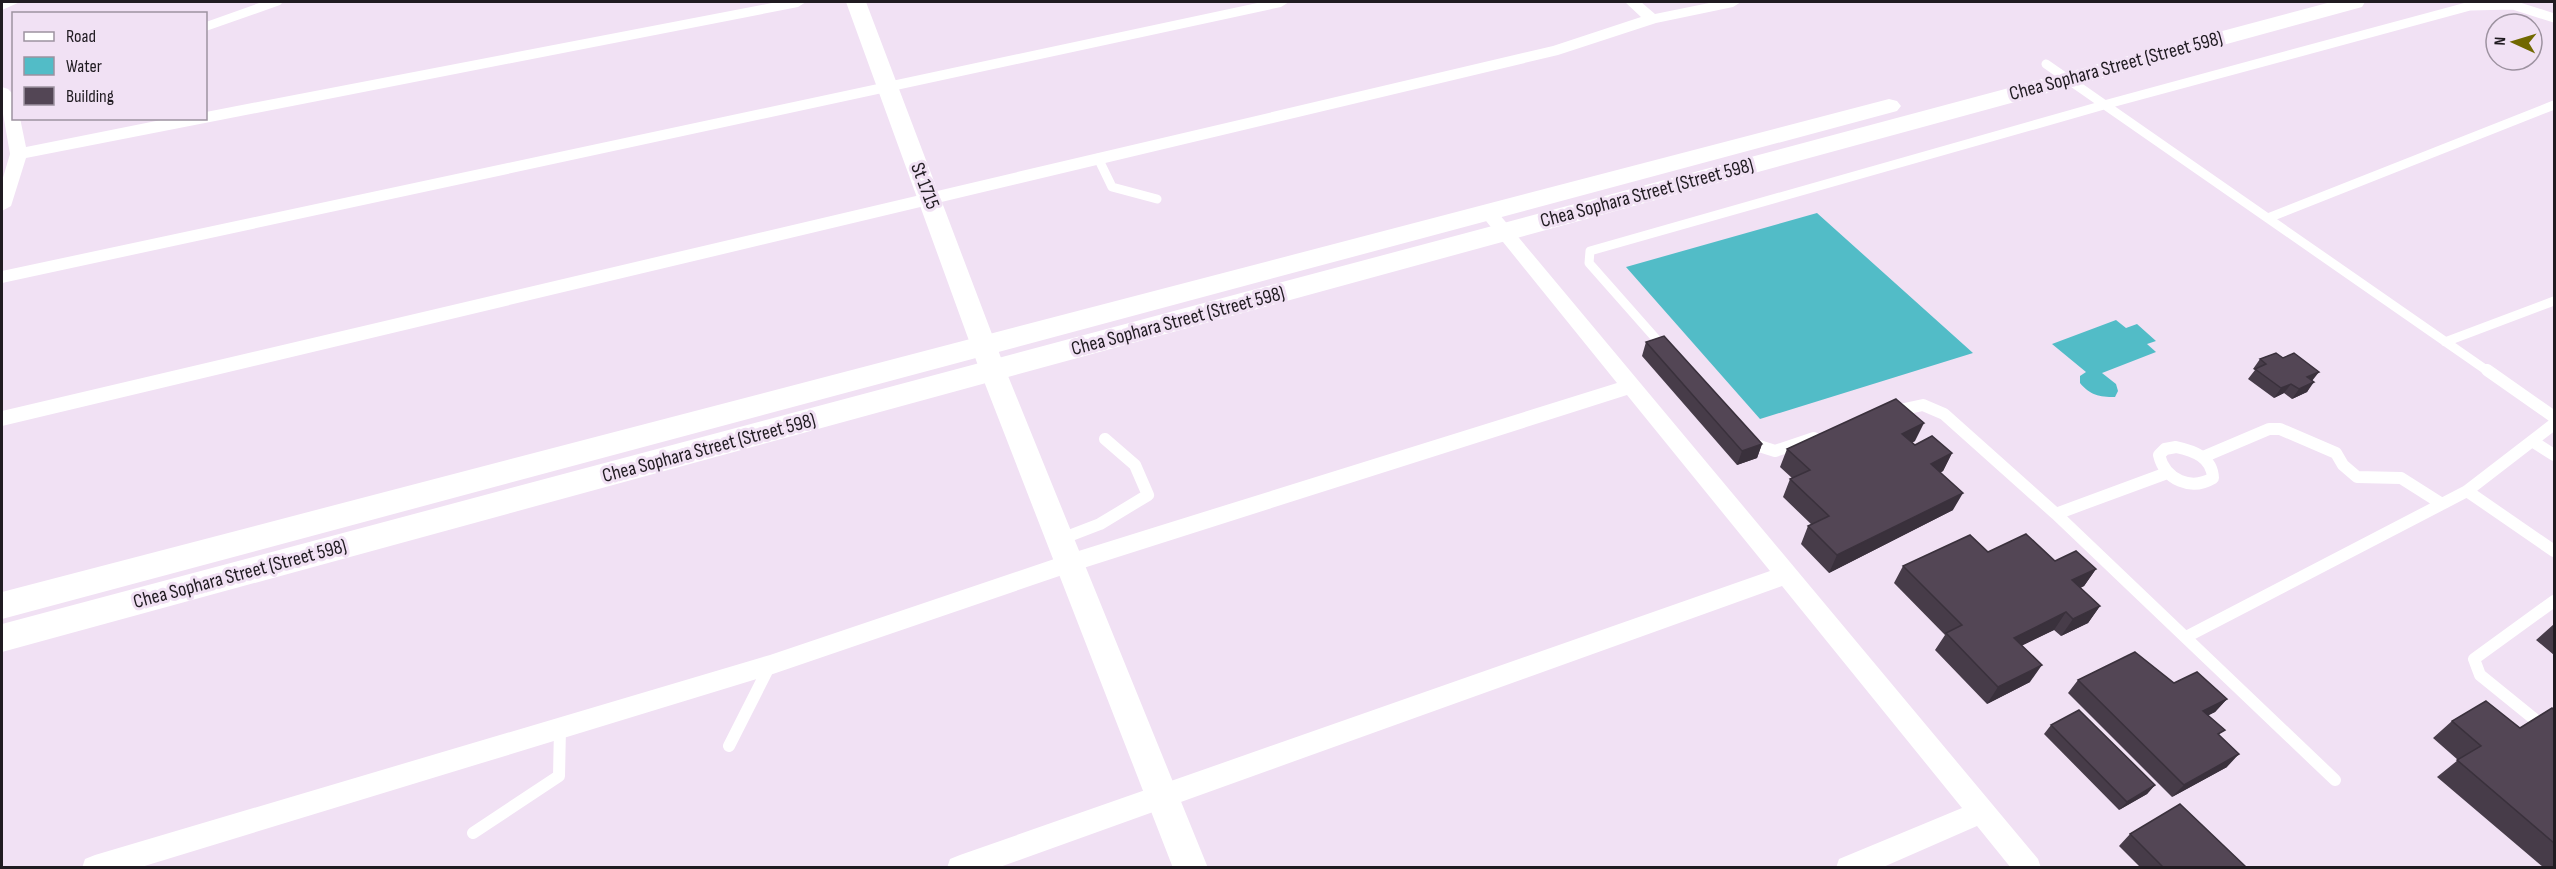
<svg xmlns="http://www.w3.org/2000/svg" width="2556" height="869" font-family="'Sofia Sans Condensed',sans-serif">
  <rect width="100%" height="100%" fill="#f1e1f4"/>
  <path fill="#52bcc7" d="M 1817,213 L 1973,353 L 1760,419 L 1626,267 Z
    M 2116,320 L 2126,328 L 2137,324 L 2156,341 L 2147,344 L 2156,352 L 2102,373 L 2116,384 L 2118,391 L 2115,397 C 2099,397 2090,395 2080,383 L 2080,376 L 2086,372 L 2052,344 Z"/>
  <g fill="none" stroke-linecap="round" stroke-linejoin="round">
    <path stroke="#fff" stroke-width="9" d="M 2046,64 L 2489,372
      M 1098,158 L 1112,187 L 1157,199
      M 2268,218 L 2554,105
      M 2445,342 L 2554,301
      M 1665,349 L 1589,263 L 1590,251 L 2104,105 L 2470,6 L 2513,5 L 2554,18"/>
    <path stroke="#fff" stroke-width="12" d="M 2487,370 L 2554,417
      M 1895,411 L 1923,405 L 1944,414 L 2056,514 L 2335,780
      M 2532,441 L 2554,455
      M 1750,443 L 1775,451 L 1814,438
      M 2176,447 C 2194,451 2212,457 2213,478 C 2191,491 2165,480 2159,455 L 2165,449 Z
      M 2203,457 L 2269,429 L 2280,429 L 2336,453 L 2343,465 L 2357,477 L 2401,478 L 2442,504
      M 2467,491 L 2554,551
      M 2056,514 L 2167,473
      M 1061,539 L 1100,524 L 1148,495 L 1135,465 L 1105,439
      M 2554,601 L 2474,659 L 2480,675 L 2554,735
      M 2186,637 L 2467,491 L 2554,424
      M 729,746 L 770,665
      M 473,833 L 559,776 L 560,728"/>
    <path fill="#fff" fill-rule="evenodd" d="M 2,2 L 20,2 L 2,10 Z
      M 262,2 L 283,2 L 280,5 L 206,31 L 206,22 Z
      M 777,2 L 806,2 L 798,7 L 26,158 L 11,206 L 2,211 L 2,181 L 10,154 L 2,108 L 2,87 L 8,89 L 14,95 L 14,118 L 20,118 L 26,147 L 171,118 L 206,118 L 206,112 Z
      M 1262,2 L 1289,2 L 1281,7 L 2,283 L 2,271 Z
      M 1625,2 L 1641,2 L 1655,14 L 1714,2 L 1741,2 L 1733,7 L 1656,23 L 1558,55 L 2,426 L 2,411 L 1553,46 L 1641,17 Z
      M 1488,206 L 1494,208 L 2038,859 L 2041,868 L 2011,868 L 1977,826 L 1881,868 L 1836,868 L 1839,859 L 1962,808 L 1782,586 L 997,868 L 947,868 L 950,859 L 960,855 L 1770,571 L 1627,395 L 1074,571 L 770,675 L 138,868 L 82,868 L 85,859 L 95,855 L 770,655 L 1069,554 L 1617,383 L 1482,216 L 1479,212 Z"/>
    <path fill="#fff" fill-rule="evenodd" d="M 846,2 L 866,2 L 1006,371 L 1208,868 L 1173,868 L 980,371 Z"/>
    <path fill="#fff" fill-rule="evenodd" d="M 2331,2 L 2365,2 L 2362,7 L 2,652 L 2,624 Z
      M 1889,99 L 1897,101 L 1901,106 L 1897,111 L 2,619 L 2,592 Z"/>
  </g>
  <path fill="#473c49" d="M 1646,342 L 1762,444 L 1757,458 L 1737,465 L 1642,356 Z
    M 2260,359 L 2313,381 L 2307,392 L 2292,399 L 2284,393 L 2274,398 L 2248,379 L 2255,370 L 2253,369 Z
    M 1915,441 L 1912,443 L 1915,445 L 1952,453 L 1943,471 L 1940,473 L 1953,510 L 1829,573 L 1801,544 L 1808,526 L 1812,525 L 1783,497 L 1790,479 L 1792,478 L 1780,467 L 1787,449 Z
    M 1988,552 L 2055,561 L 2096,569 L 2084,586 L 2080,588 L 2100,606 L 2088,623 L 2061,636 L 2054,630 L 2022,645 L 2030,682 L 1987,704 L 1935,650 L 1945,635 L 1894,583 L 1903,566 Z
    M 2554,624 L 2554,655 L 2536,640 Z
    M 2078,680 L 2174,683 L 2227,699 L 2215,712 L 2208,715 L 2220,736 L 2227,767 L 2172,797 L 2068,693 Z
    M 2554,710 L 2554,867 L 2543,867 L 2437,777 L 2458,760 L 2433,738 L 2452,721 L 2520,728 Z
    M 2051,725 L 2155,785 L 2147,794 L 2119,810 L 2044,734 Z
    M 2130,834 L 2246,867 L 2140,867 L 2119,846 Z"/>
  <path fill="#3a313c" d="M 2319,372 L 2312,381 L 2307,377 Z
    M 2314,382 L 2307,392 L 2292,399 L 2299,389 Z
    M 2291,384 L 2284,393 L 2274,398 L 2281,388 Z
    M 1924,423 L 1915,441 L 1893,451 L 1902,434 Z
    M 1762,444 L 1757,458 L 1737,465 L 1742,451 Z
    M 1952,453 L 1943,471 L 1922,482 L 1931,464 Z
    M 1963,493 L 1953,510 L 1829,573 L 1837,555 Z
    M 2096,569 L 2084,586 L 2060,598 L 2072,580 Z
    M 2100,606 L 2088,623 L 2061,636 L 2073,619 Z
    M 2066,612 L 2054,630 L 2003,655 L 2014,638 Z
    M 2042,665 L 2030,682 L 1987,704 L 1998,687 Z
    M 2227,699 L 2215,712 L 2192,724 L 2203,711 Z
    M 2239,754 L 2227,767 L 2172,797 L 2184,785 Z
    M 2155,785 L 2147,794 L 2119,810 L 2127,802 Z"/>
  <path fill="#534655" stroke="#3a313c" stroke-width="1.5" d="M 1664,336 L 1762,444 L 1742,451 L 1646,342 Z
    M 2276,353 L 2283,358 L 2294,353 L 2319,372 L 2307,377 L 2314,382 L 2299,389 L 2291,384 L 2281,388 L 2255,369 L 2266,364 L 2260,359 Z
    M 1896,399 L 1924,423 L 1902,434 L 1915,445 L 1932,436 L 1952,453 L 1931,464 L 1963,493 L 1837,555 L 1808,526 L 1829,516 L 1790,479 L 1810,470 L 1787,449 Z
    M 2026,534 L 2055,561 L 2076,551 L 2096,569 L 2072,580 L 2100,606 L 2073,619 L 2066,612 L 2014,638 L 2042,665 L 1998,687 L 1946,633 L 1962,625 L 1903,566 L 1970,535 L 1988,552 Z
    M 2135,652 L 2174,683 L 2197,672 L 2227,699 L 2203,711 L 2225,730 L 2218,734 L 2239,754 L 2184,785 L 2078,680 Z
    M 2486,701 L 2520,728 L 2552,708 L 2554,710 L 2554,843 L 2457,760 L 2481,746 L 2452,721 Z
    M 2079,710 L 2155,785 L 2127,802 L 2051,725 Z
    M 2180,804 L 2246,867 L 2163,867 L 2130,834 Z"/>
  <g text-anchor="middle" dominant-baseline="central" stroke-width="6" stroke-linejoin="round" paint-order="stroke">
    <g font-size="20" fill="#201b21" stroke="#f1e1f4">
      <text transform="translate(2116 66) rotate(-15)">Chea Sophara Street (Street 598)</text>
      <text transform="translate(925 186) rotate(69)">St 1715</text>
      <text transform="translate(1647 193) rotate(-15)">Chea Sophara Street (Street 598)</text>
      <text transform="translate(1178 321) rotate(-15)">Chea Sophara Street (Street 598)</text>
      <text transform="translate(709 448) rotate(-15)">Chea Sophara Street (Street 598)</text>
      <text transform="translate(240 574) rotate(-15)">Chea Sophara Street (Street 598)</text>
    </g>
  </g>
  <rect width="2556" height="869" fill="none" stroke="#201b21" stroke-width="6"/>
  <rect x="12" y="12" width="195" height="108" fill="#f1e1f4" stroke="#9d92a0" stroke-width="1.5"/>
  <rect x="24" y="32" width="30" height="9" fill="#ffffff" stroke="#9d92a0" stroke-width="1.5"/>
  <text x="66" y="42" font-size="18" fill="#201b21">Road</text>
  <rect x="24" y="57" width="30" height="18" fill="#52bcc7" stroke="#9d92a0" stroke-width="1.5"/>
  <text x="66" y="72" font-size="18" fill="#201b21">Water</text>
  <rect x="24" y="87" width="30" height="18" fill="#534655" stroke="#9d92a0" stroke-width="1.5"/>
  <text x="66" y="102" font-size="18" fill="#201b21">Building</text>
  <g transform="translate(2514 42) rotate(274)"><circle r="28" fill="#f1e1f4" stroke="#9d92a0" stroke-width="1.5"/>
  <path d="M0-4.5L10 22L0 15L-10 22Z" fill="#716800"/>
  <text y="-9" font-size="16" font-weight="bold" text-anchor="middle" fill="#201b21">N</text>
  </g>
</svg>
